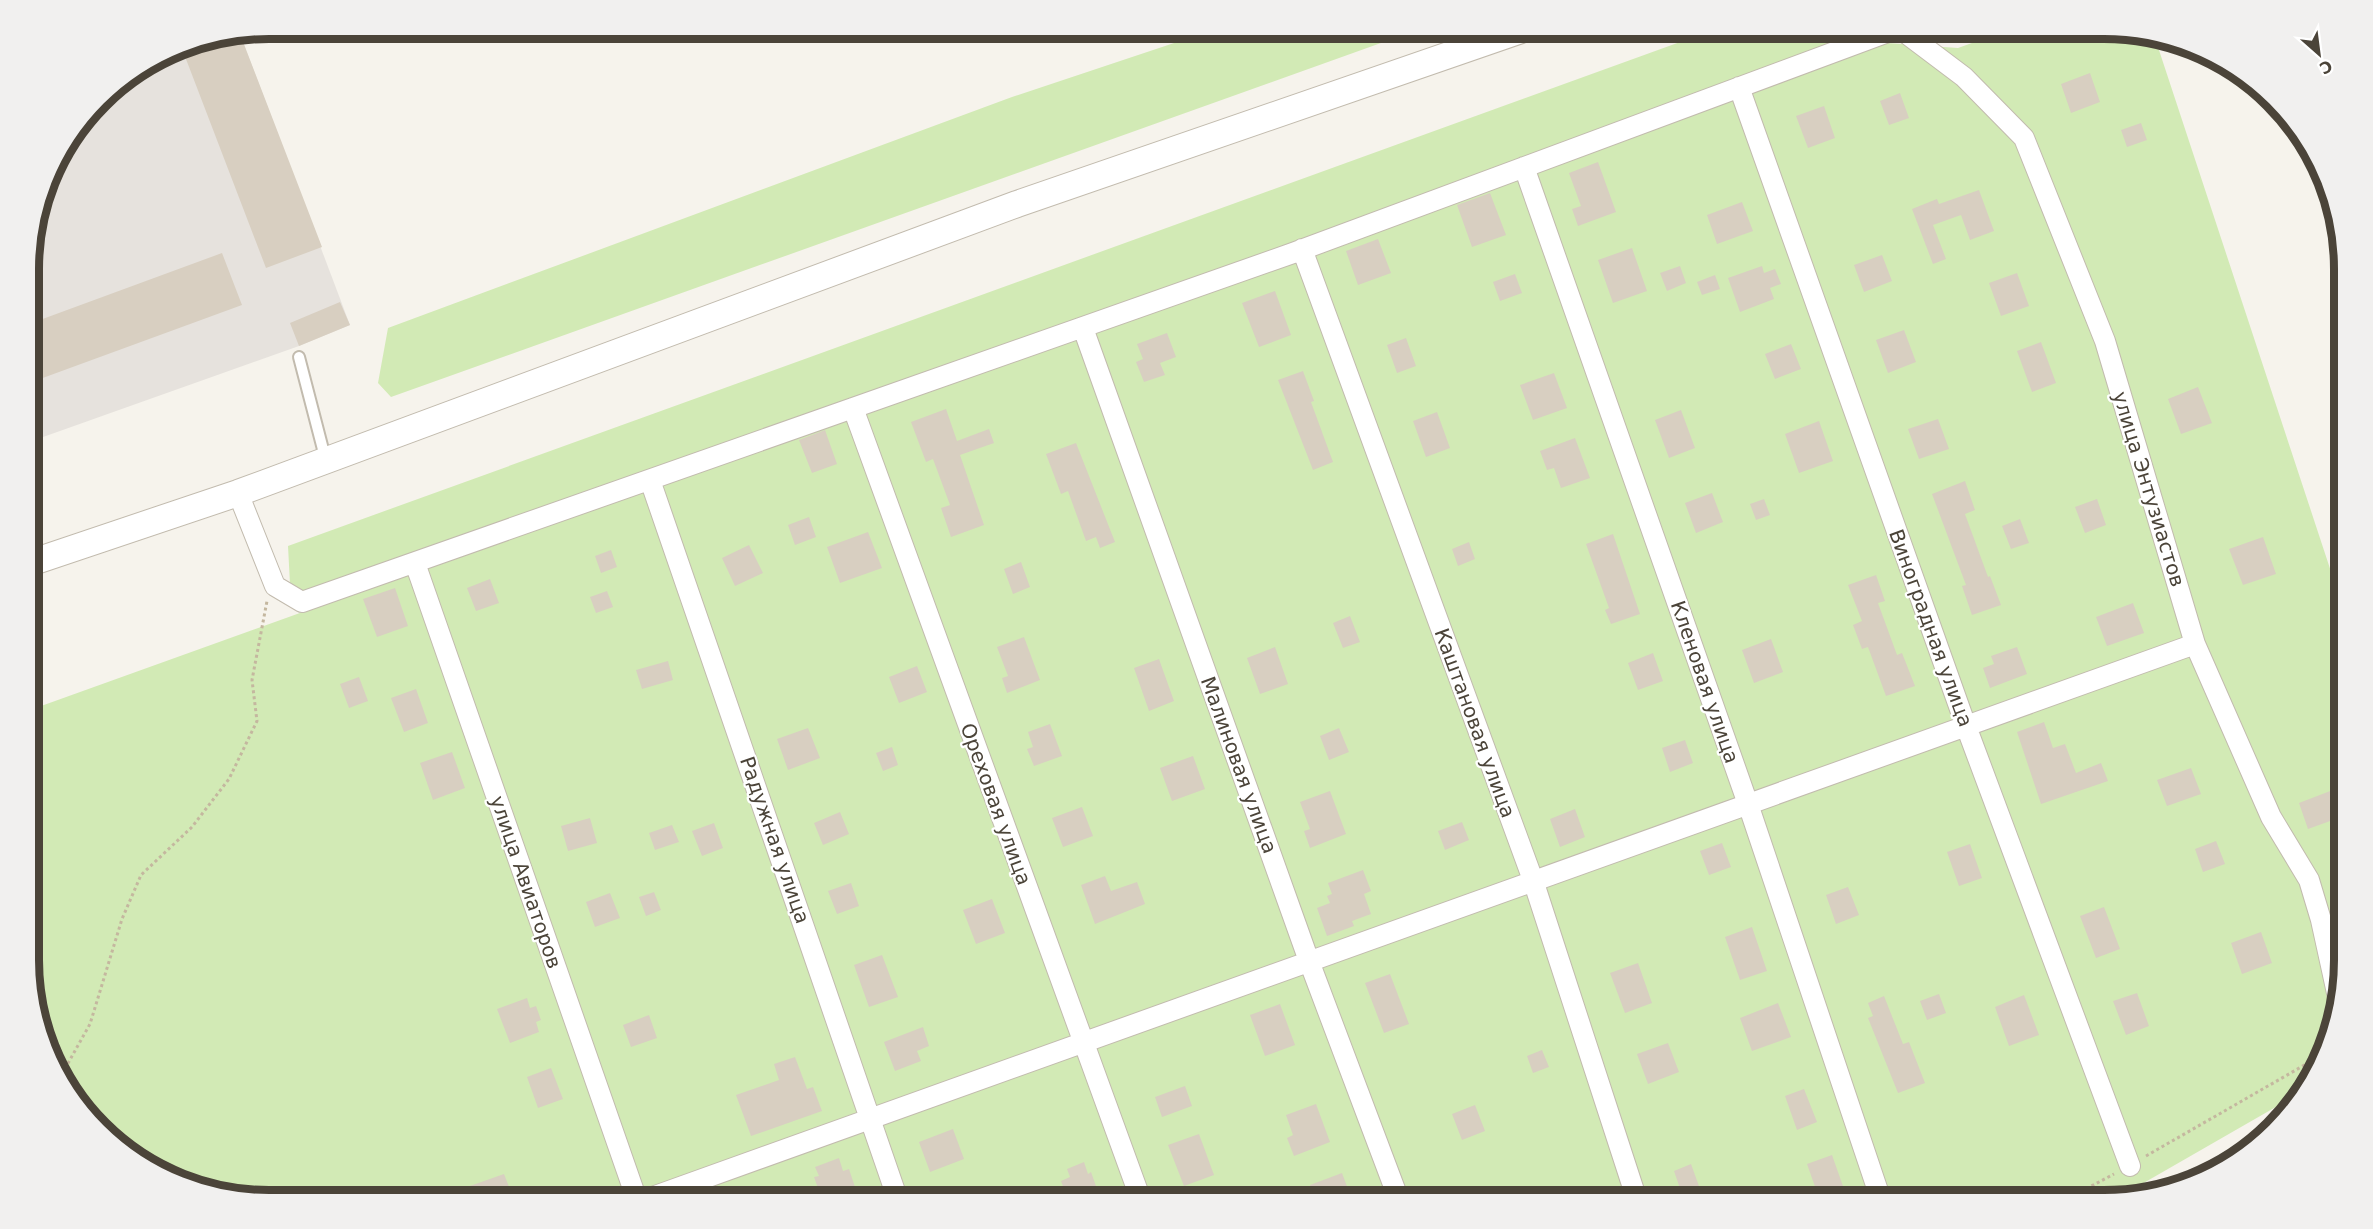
<svg xmlns="http://www.w3.org/2000/svg" width="2373" height="1229" font-family="'DejaVu Sans',sans-serif">
  <rect width="100%" height="100%" fill="#f6f3ec"/>
  <path fill="#e6e2dd" d="M 240,34 L 350,325 L 299,346 L 29,442 L 29,253 L 53,162 L 110,88 L 177,47 Z"/>
  <path fill="#d2eab5" d="M 1216,29 L 1420,29 L 391,397 L 378,383 L 388,328 L 1012,97 Z
    M 1716,29 L 1865,29 L 1865,41 L 302,602 L 290,584 L 288,546 Z
    M 2011,29 L 2104,29 L 2156,41 L 2344,611 L 2344,960 L 2320,1067 L 2302,1092 L 2114,1200 L 269,1200 L 162,1176 L 111,1141 L 69,1094 L 31,992 L 30,710 L 1887,43 L 1958,48 Z"/>
  <path fill="#d8cfc1" d="M 240,34 L 322,247 L 266,268 L 181,46 Z
    M 2090,73 L 2100,102 L 2071,113 L 2061,84 Z
    M 1900,93 L 1909,118 L 1889,125 L 1880,101 Z
    M 1824,106 L 1835,138 L 1808,148 L 1796,116 Z
    M 2141,123 L 2147,140 L 2127,147 L 2121,130 Z
    M 1598,162 L 1616,212 L 1578,226 L 1572,209 L 1581,206 L 1569,173 Z
    M 1979,190 L 1994,231 L 1970,240 L 1961,215 L 1933,225 L 1946,259 L 1933,264 L 1912,209 L 1937,199 L 1939,204 Z
    M 1490,193 L 1506,235 L 1472,247 L 1457,205 Z
    M 1742,202 L 1753,231 L 1717,244 L 1707,215 Z
    M 1378,239 L 1391,273 L 1358,285 L 1346,251 Z
    M 1632,248 L 1647,291 L 1613,303 L 1598,260 Z
    M 222,253 L 242,305 L 29,383 L 29,324 Z
    M 1882,255 L 1892,281 L 1864,292 L 1854,265 Z
    M 1680,266 L 1686,283 L 1667,291 L 1660,273 Z
    M 1762,266 L 1764,273 L 1775,269 L 1781,284 L 1770,288 L 1774,299 L 1740,312 L 1728,278 Z
    M 2017,273 L 2029,306 L 2001,316 L 1989,283 Z
    M 1515,274 L 1522,293 L 1500,301 L 1493,282 Z
    M 1715,275 L 1720,289 L 1702,295 L 1697,282 Z
    M 1275,291 L 1291,335 L 1259,347 L 1242,303 Z
    M 340,302 L 350,325 L 299,346 L 290,323 Z
    M 1904,330 L 1916,362 L 1888,373 L 1876,340 Z
    M 1167,333 L 1176,357 L 1160,363 L 1165,375 L 1144,382 L 1136,362 L 1143,359 L 1137,344 Z
    M 1406,338 L 1416,366 L 1397,373 L 1387,345 Z
    M 2041,342 L 2056,383 L 2032,392 L 2017,351 Z
    M 1791,344 L 1801,369 L 1775,379 L 1765,354 Z
    M 1303,371 L 1314,401 L 1311,402 L 1333,462 L 1313,470 L 1278,380 Z
    M 1554,373 L 1567,408 L 1533,420 L 1520,385 Z
    M 2198,387 L 2212,423 L 2181,434 L 2168,399 Z
    M 946,409 L 957,441 L 989,429 L 994,443 L 960,455 L 984,525 L 951,537 L 941,508 L 950,505 L 933,459 L 926,462 L 911,422 Z
    M 1681,410 L 1695,448 L 1669,458 L 1655,420 Z
    M 1437,412 L 1450,448 L 1426,457 L 1413,421 Z
    M 1938,419 L 1949,449 L 1919,459 L 1908,429 Z
    M 1819,421 L 1833,461 L 1799,473 L 1785,434 Z
    M 825,430 L 837,464 L 812,473 L 799,440 Z
    M 1575,438 L 1590,478 L 1561,488 L 1554,468 L 1547,470 L 1540,451 Z
    M 1076,443 L 1115,542 L 1100,548 L 1096,537 L 1086,541 L 1068,491 L 1061,494 L 1046,454 Z
    M 1965,481 L 1975,510 L 1965,514 L 1988,577 L 1990,576 L 2001,605 L 1972,615 L 1962,586 L 1966,585 L 1932,494 Z
    M 1712,493 L 1723,522 L 1696,533 L 1685,503 Z
    M 1764,499 L 1770,515 L 1756,520 L 1750,504 Z
    M 2097,499 L 2106,525 L 2085,533 L 2075,507 Z
    M 809,517 L 816,537 L 795,545 L 788,525 Z
    M 2020,519 L 2029,543 L 2011,549 L 2002,526 Z
    M 868,532 L 882,568 L 840,583 L 827,547 Z
    M 1613,534 L 1640,614 L 1611,624 L 1605,610 L 1609,608 L 1586,544 Z
    M 2263,537 L 2276,574 L 2243,585 L 2229,549 Z
    M 1469,542 L 1475,559 L 1458,566 L 1452,549 Z
    M 749,545 L 763,573 L 735,586 L 722,558 Z
    M 611,550 L 617,567 L 601,573 L 595,556 Z
    M 1021,562 L 1030,587 L 1013,594 L 1004,569 Z
    M 1876,575 L 1885,601 L 1878,603 L 1897,655 L 1902,653 L 1915,686 L 1886,696 L 1868,647 L 1862,649 L 1853,625 L 1862,621 L 1848,585 Z
    M 490,579 L 499,603 L 476,611 L 467,588 Z
    M 395,588 L 408,626 L 377,637 L 363,599 Z
    M 607,591 L 613,607 L 596,613 L 590,597 Z
    M 2133,603 L 2144,633 L 2107,646 L 2096,617 Z
    M 1350,616 L 1360,642 L 1343,648 L 1333,623 Z
    M 1024,637 L 1040,680 L 1007,693 L 1002,678 L 1008,676 L 997,647 Z
    M 1771,639 L 1783,672 L 1754,683 L 1742,650 Z
    M 1275,647 L 1288,684 L 1260,694 L 1247,658 Z
    M 2017,647 L 2027,674 L 1990,688 L 1983,668 L 1994,664 L 1991,656 Z
    M 1653,653 L 1663,681 L 1638,690 L 1628,663 Z
    M 1159,659 L 1174,701 L 1149,711 L 1134,668 Z
    M 668,661 L 673,680 L 642,689 L 636,670 Z
    M 917,666 L 927,692 L 899,703 L 889,677 Z
    M 359,677 L 368,701 L 349,708 L 340,684 Z
    M 416,689 L 428,723 L 404,732 L 391,698 Z
    M 2044,722 L 2053,748 L 2065,744 L 2076,773 L 2101,763 L 2108,781 L 2041,804 L 2017,732 Z
    M 1050,724 L 1062,756 L 1034,766 L 1027,749 L 1033,747 L 1028,732 Z
    M 808,728 L 820,758 L 788,770 L 777,739 Z
    M 1339,728 L 1349,752 L 1329,760 L 1320,736 Z
    M 1685,740 L 1693,763 L 1670,772 L 1662,748 Z
    M 892,747 L 898,765 L 883,771 L 876,753 Z
    M 452,752 L 465,788 L 433,800 L 420,763 Z
    M 1193,756 L 1205,789 L 1172,801 L 1160,768 Z
    M 2191,768 L 2201,794 L 2167,806 L 2157,780 Z
    M 2338,788 L 2344,803 L 2344,816 L 2308,829 L 2299,803 Z
    M 1330,791 L 1346,834 L 1310,848 L 1304,831 L 1310,829 L 1300,802 Z
    M 1082,807 L 1093,836 L 1063,847 L 1052,818 Z
    M 1575,809 L 1585,837 L 1560,847 L 1550,819 Z
    M 840,812 L 849,834 L 823,845 L 814,823 Z
    M 590,818 L 597,843 L 568,851 L 561,826 Z
    M 1462,822 L 1469,840 L 1445,850 L 1438,831 Z
    M 714,823 L 723,848 L 702,856 L 692,831 Z
    M 672,825 L 679,842 L 655,850 L 649,833 Z
    M 2216,841 L 2225,864 L 2203,872 L 2195,849 Z
    M 1722,843 L 1731,867 L 1709,875 L 1700,851 Z
    M 1970,844 L 1982,878 L 1959,886 L 1947,852 Z
    M 1363,870 L 1371,891 L 1364,894 L 1371,914 L 1352,921 L 1354,926 L 1327,936 L 1317,908 L 1330,903 L 1327,896 L 1332,894 L 1328,883 Z
    M 1105,876 L 1111,891 L 1137,882 L 1145,904 L 1095,924 L 1081,885 Z
    M 851,883 L 859,906 L 837,914 L 828,891 Z
    M 1848,887 L 1859,915 L 1836,924 L 1826,895 Z
    M 654,892 L 661,910 L 646,916 L 639,897 Z
    M 610,893 L 620,918 L 595,927 L 586,902 Z
    M 992,899 L 1005,933 L 976,944 L 963,910 Z
    M 2104,907 L 2120,949 L 2096,958 L 2080,916 Z
    M 1752,927 L 1767,971 L 1740,980 L 1725,937 Z
    M 2261,932 L 2272,963 L 2242,974 L 2231,943 Z
    M 882,955 L 898,997 L 869,1007 L 854,965 Z
    M 1638,963 L 1652,1003 L 1625,1013 L 1610,973 Z
    M 1390,974 L 1409,1024 L 1384,1033 L 1365,983 Z
    M 2137,993 L 2149,1026 L 2126,1035 L 2113,1001 Z
    M 1939,994 L 1946,1013 L 1927,1020 L 1920,1001 Z
    M 2024,995 L 2039,1035 L 2009,1046 L 1995,1007 Z
    M 1884,996 L 1903,1044 L 1909,1042 L 1925,1083 L 1898,1093 L 1868,1018 L 1873,1016 L 1868,1003 Z
    M 527,998 L 530,1008 L 536,1006 L 541,1020 L 536,1022 L 539,1032 L 510,1043 L 497,1009 Z
    M 1778,1003 L 1791,1037 L 1752,1051 L 1740,1018 Z
    M 1280,1004 L 1295,1045 L 1265,1056 L 1250,1015 Z
    M 649,1015 L 657,1038 L 631,1047 L 623,1025 Z
    M 923,1027 L 929,1046 L 917,1051 L 921,1061 L 895,1071 L 884,1042 Z
    M 1668,1043 L 1679,1072 L 1648,1084 L 1637,1054 Z
    M 1542,1050 L 1549,1067 L 1533,1073 L 1527,1056 Z
    M 795,1057 L 807,1089 L 813,1087 L 822,1111 L 751,1136 L 736,1095 L 779,1080 L 774,1064 Z
    M 551,1068 L 563,1099 L 538,1108 L 527,1077 Z
    M 1185,1086 L 1192,1106 L 1162,1117 L 1155,1097 Z
    M 1804,1089 L 1817,1122 L 1797,1130 L 1785,1096 Z
    M 1316,1104 L 1330,1142 L 1294,1156 L 1287,1138 L 1293,1135 L 1286,1115 Z
    M 1475,1105 L 1485,1131 L 1462,1140 L 1452,1114 Z
    M 953,1129 L 964,1159 L 930,1172 L 919,1142 Z
    M 1199,1134 L 1214,1175 L 1184,1186 L 1168,1145 Z
    M 1832,1155 L 1844,1189 L 1819,1198 L 1807,1164 Z
    M 839,1158 L 843,1171 L 849,1169 L 855,1187 L 827,1197 L 824,1189 L 819,1191 L 814,1177 L 819,1176 L 815,1167 Z
    M 1084,1162 L 1088,1174 L 1091,1172 L 1101,1200 L 1081,1200 L 1080,1196 L 1068,1200 L 1061,1181 L 1070,1177 L 1067,1169 Z
    M 1691,1164 L 1704,1200 L 1684,1200 L 1674,1171 Z
    M 1342,1173 L 1352,1200 L 1315,1200 L 1310,1185 Z
    M 504,1174 L 514,1200 L 472,1200 L 467,1187 Z"/>
  <g fill="none" stroke-linecap="round" stroke-linejoin="round">
    <g stroke="#c2bbae" stroke-width="14">
      <path id="service" d="M 299,357 L 326,461"/>
    </g>
    <g stroke="#c2bbae" stroke-width="22">
      <path id="minor" d="M 1739,87 L 1966,726 L 2130,1166
        M 1524,167 L 1748,804 L 1881,1200
        M 1302,249 L 1533,880 L 1637,1200
        M 1083,328 L 1309,961 L 1399,1200
        M 853,408 L 1141,1200
        M 650,480 L 898,1200
        M 238,493 L 275,586 L 302,602 L 1293,253 L 1899,28 L 1964,77 L 2024,138 L 2105,341 L 2195,644 L 2271,817 L 2309,880 L 2321,920 L 2337,993
        M 415,563 L 637,1200
        M 644,1200 L 2195,644"/>
    </g>
    <g stroke="#c2bbae" stroke-width="28">
      <path id="tertiary" d="M 30,563 L 238,493 L 1017,204 L 1527,28"/>
    </g>
    <path stroke="#c4b79f" stroke-width="3" stroke-dasharray="3 3" stroke-linecap="butt" d="M 62,1074 L 90,1024 L 122,919 L 141,875 L 192,827 L 229,779 L 257,721 L 252,680 L 267,601
      M 2146,1156 L 2322,1055
      M 2065,1200 L 2114,1174"/>
    <use href="#service" stroke="#fff" stroke-width="10"/>
    <use href="#minor" stroke="#fff" stroke-width="20"/>
    <use href="#tertiary" stroke="#fff" stroke-width="26"/>
  </g>
  <g text-anchor="middle" dominant-baseline="central" stroke-width="4.5" stroke-linejoin="round" paint-order="stroke">
    <g font-size="20" fill="#4b4439" stroke="#fff">
      <text transform="translate(2149 489) rotate(73)">улица Энтузиастов</text>
      <text transform="translate(1931 628) rotate(70)">Виноградная улица</text>
      <text transform="translate(1705 682) rotate(71)">Кленовая улица</text>
      <text transform="translate(1475 723) rotate(70)">Каштановая улица</text>
      <text transform="translate(1239 765) rotate(70)">Малиновая улица</text>
      <text transform="translate(996 804) rotate(70)">Ореховая улица</text>
      <text transform="translate(775 840) rotate(71)">Радужная улица</text>
      <text transform="translate(526 882) rotate(71)">улица Авиаторов</text>
    </g>
  </g>
  <path d="M0 0H2373V1229H0ZM269 39H2104A230 230 0 0 1 2334 269V960A230 230 0 0 1 2104 1190H269A230 230 0 0 1 39 960V269A230 230 0 0 1 269 39Z" fill="#f1f0ef" fill-rule="evenodd"/>
  <path fill="none" stroke="#4b4439" stroke-width="8" d="M269 39H2104A230 230 0 0 1 2334 269V960A230 230 0 0 1 2104 1190H269A230 230 0 0 1 39 960V269A230 230 0 0 1 269 39Z"/>
  <g transform="translate(2319 54) rotate(152)" stroke="#ffffff" stroke-width="4.5" paint-order="stroke">
  <path d="M0-4.5L10 22L0 15L-10 22Z" fill="#4b4439"/>
  <text y="-9" font-size="16" font-weight="bold" text-anchor="middle" fill="#4b4439">С</text>
  </g>
</svg>
